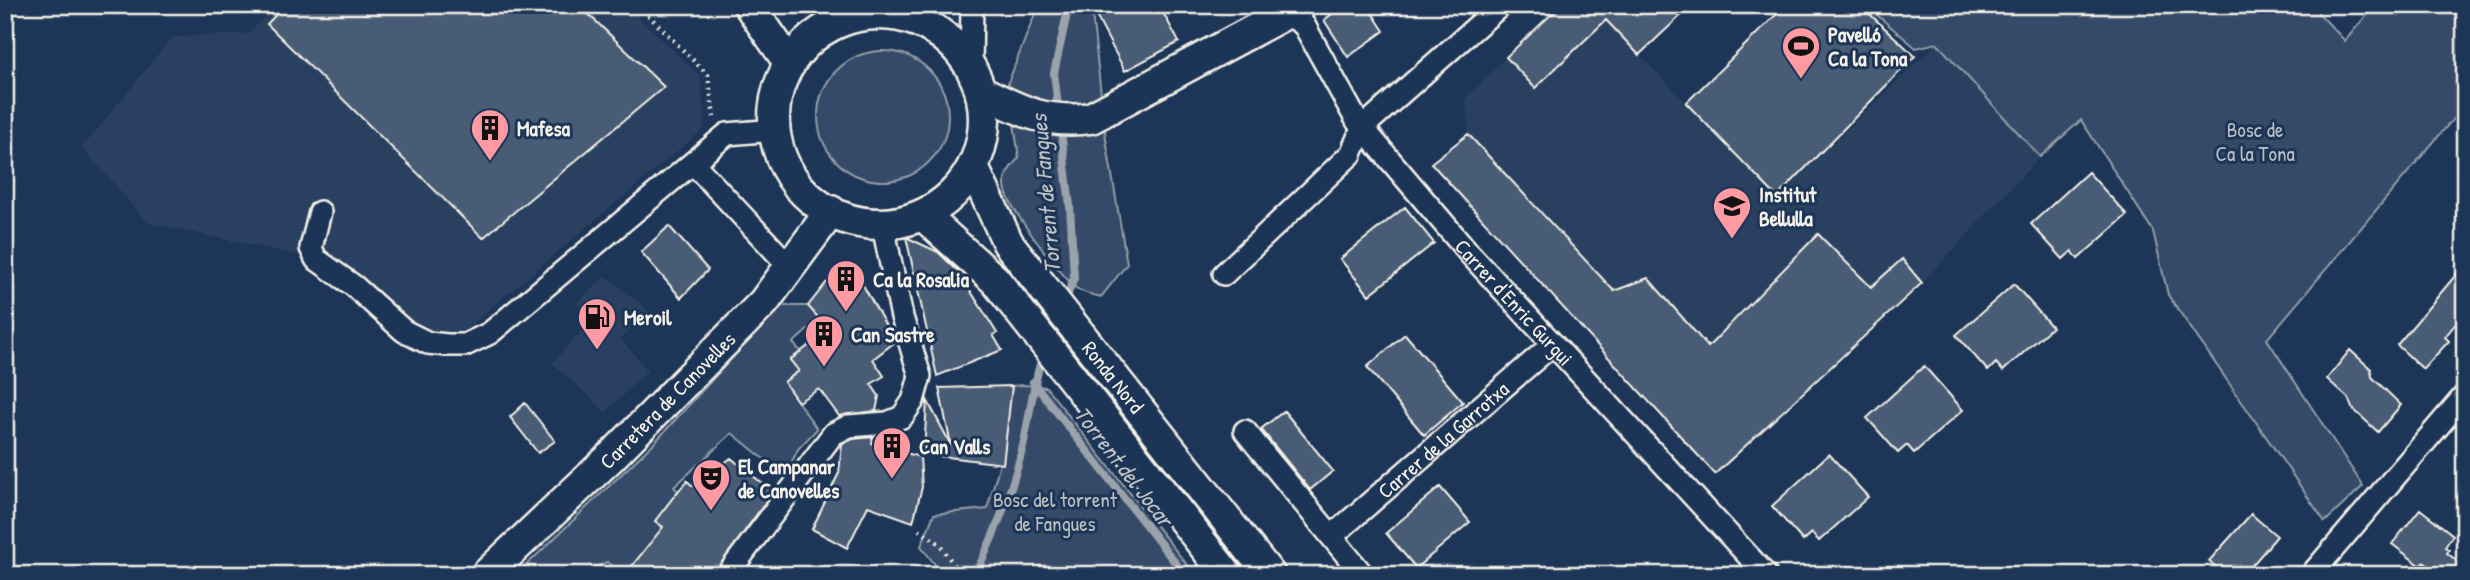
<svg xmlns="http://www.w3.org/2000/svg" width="2470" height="580" font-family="'Patrick Hand',sans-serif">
  <rect width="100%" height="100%" fill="#1d3557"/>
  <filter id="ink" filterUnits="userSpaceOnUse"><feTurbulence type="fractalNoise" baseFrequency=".0143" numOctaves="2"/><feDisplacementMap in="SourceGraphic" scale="14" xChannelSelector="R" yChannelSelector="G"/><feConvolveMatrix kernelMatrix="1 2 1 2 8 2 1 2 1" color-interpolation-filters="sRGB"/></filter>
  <g filter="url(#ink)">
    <path fill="#2a4060" d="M 275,5 L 626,5 L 701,77 L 705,128 L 447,345 L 316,259 L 148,223 L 82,148 L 172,37 L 248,34 Z
      M 1606,20 L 1777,197 L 1937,43 L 2040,157 L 1922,283 L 1715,474 L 1431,163 L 1468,134 L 1466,98 L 1506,57 L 1535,88 Z
      M 606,276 L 649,311 L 621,339 L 648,370 L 606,412 L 552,363 L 593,318 L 576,303 Z"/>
    <path fill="#354a67" stroke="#949ea8" stroke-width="2" d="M 1091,5 L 1106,139 L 1127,264 L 1101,297 C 1093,295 1082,293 1076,288 C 1059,272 1011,212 1006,191 C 1002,177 1010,167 1019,158 L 1008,83 L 1038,6 Z
      M 1865,5 L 2311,5 L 2345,41 L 2375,5 L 2465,5 L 2465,105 L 2267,339 L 2363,486 L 2325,522 L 2168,295 L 2153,231 L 2081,120 L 2040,157 L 1937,43 L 1916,48 Z
      M818 116a65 65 0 1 1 130 0a65 65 0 1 1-130 0Z
      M 780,306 L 808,306 L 820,319 L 793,343 L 801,352 L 791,360 L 799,371 L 784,382 L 817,429 L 798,449 L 785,476 L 732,433 L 674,487 L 681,494 L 668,504 L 655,521 L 706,560 L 687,575 L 649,544 L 625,575 L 607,562 L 579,575 L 516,575 L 654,443 Z
      M 1024,385 L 1046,387 L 1195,575 L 938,575 L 939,570 L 921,546 L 934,514 L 987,509 L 1000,463 L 1003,463 L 1011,386 Z"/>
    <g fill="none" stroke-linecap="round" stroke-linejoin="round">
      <path stroke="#9aa2ab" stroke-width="8" d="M 1064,304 L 1074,278 L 1070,206 L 1054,73 L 1069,5
        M 1033,382 L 1185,575
        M 975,575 C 994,536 1010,496 1021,454 C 1030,421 1031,388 1043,355"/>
    </g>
    <path fill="#485b74" stroke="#f4f1e8" stroke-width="2" d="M 285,5 L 579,5 L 664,87 L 483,238 L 267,24 Z
      M 1116,5 L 1159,5 L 1179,42 L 1125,71 L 1096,16 Z
      M 1344,5 L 1367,5 L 1384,31 L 1348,57 L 1324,20 Z
      M 1561,5 L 1692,5 L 1639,55 L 1606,20 L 1535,88 L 1506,57 Z
      M 1786,5 L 1860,5 L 1915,56 L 1777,197 L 1686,103 Z
      M 1468,134 L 1614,291 L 1648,278 L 1708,347 L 1818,234 L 1871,287 L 1902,259 L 1922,283 L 1715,474 L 1431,163 Z
      M 2088,172 L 2127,215 L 2078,259 L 2072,251 L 2063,259 L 2031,224 Z
      M 1405,207 L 1434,243 L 1369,295 L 1340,259 Z
      M 669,226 L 708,270 L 681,298 L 641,252 Z
      M 906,237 L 938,252 L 958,271 L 997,333 L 993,335 L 1002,350 L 937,376 Z
      M 2465,264 L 2465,312 L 2445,337 L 2449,341 L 2423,369 L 2397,345 Z
      M 854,269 L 895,342 L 873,359 L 884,376 L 871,384 L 879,396 L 876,411 L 839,416 L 819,389 L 798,402 L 784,382 L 799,371 L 790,360 L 829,330 L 808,306 L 826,283 Z
      M 2014,284 L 2052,327 L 2003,371 L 1996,363 L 1988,371 L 1956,335 Z
      M 1405,334 L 1463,402 L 1424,435 L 1367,367 Z
      M 2350,350 L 2371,369 L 2372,377 L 2401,405 L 2378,432 L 2352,408 L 2348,398 L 2327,379 Z
      M 1924,366 L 1963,410 L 1914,453 L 1907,445 L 1898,453 L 1867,418 Z
      M 1012,386 L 1003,464 L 924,454 L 927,400 L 951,445 L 939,388 Z
      M 525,403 L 555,441 L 538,453 L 510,417 Z
      M 1284,411 L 1333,471 L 1310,490 L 1261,429 Z
      M 873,437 L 872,443 L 920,457 L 922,487 L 913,522 L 868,506 L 847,548 L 812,529 L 839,473 L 842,444 L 853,439 Z
      M 1829,454 L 1868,497 L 1819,541 L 1812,533 L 1803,541 L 1772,506 Z
      M 731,458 L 773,492 L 713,575 L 625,575 L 663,527 L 655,521 L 675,495 L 687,481 L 693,486 Z
      M 1440,487 L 1470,522 L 1416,568 L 1386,533 Z
      M 2420,509 L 2453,535 L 2445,547 L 2449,550 L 2447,553 L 2465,567 L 2465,575 L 2439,575 L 2424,562 L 2421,566 L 2392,544 Z
      M 2251,514 L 2277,536 L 2244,575 L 2225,575 L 2209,561 Z"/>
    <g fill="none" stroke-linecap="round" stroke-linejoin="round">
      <g stroke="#f4f1e8" stroke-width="26">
        <g id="street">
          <path id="s1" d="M 1277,7 L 1304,25 L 1357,121 L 1469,253 L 1766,575"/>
          <path d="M 883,13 L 897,5"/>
          <path d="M 971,68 L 972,5"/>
          <path d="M 693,163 L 790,267"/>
          <path d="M 320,212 L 311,248 L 316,259 L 354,286 L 404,331 L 428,343 L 447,345 L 465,345 L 490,333 L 727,134 L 775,130"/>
          <path d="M 1224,274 L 1351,154 L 1362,128 L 1501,5"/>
          <path d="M 1245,431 L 1363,575"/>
          <path id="s2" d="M 1332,536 L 1553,344"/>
          <path d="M 727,575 L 833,434 L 849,426 L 887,423 L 902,417 L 913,401 L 920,376 L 902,317 L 883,226"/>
          <path d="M 2311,575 L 2465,395"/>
        </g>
      </g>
      <g stroke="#f4f1e8" stroke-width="35">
        <g id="secondary">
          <path d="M 749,5 L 790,64"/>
          <circle cx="879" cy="119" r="105"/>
          <path d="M 981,91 C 1021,111 1045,124 1091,118 L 1301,5"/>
          <path id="s3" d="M 973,167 L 1008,243 L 1270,575"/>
          <path d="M 923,215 L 995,280 L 1227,575"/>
          <path id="s4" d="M 486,575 L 612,456 L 764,302 L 831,211"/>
        </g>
      </g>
      <path stroke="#f4f1e8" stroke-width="4.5" stroke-dasharray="2 5" stroke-linecap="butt" d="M 199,5 C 221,15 243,17 265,5
        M 638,5 L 708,75 L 714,117
        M 919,530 L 940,544 L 960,575"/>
      <use href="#street" stroke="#1d3557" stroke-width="21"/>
      <use href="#secondary" stroke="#1d3557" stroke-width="30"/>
    </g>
  </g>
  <defs>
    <g id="stadium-pin" transform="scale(2.0125)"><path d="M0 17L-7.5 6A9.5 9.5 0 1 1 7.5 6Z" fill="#ff9aa2" stroke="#1d3557"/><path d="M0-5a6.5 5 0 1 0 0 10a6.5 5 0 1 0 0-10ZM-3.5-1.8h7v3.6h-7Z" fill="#111"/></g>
    <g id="building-pin" transform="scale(2.0125)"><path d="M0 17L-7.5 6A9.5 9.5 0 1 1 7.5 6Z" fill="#ff9aa2" stroke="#1d3557"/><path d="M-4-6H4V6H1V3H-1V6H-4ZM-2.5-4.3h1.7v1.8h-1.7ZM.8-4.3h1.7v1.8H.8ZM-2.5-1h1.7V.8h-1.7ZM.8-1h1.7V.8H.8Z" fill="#111"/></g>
    <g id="school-pin" transform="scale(2.0125)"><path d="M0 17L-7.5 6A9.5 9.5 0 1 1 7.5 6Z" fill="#ff9aa2" stroke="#1d3557"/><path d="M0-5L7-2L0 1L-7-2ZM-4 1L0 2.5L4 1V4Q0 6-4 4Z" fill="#111"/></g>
    <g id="fuel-pin" transform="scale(2.0125)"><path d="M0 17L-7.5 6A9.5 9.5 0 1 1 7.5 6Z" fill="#ff9aa2" stroke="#1d3557"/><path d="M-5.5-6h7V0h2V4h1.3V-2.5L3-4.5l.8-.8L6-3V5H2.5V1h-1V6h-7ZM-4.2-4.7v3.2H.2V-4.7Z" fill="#111"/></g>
    <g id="theatre-pin" transform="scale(2.0125)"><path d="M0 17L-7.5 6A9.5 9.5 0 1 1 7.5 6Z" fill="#ff9aa2" stroke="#1d3557"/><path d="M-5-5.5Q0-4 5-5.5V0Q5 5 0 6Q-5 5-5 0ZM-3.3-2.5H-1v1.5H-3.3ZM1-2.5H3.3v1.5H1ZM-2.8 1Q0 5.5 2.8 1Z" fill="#111"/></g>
  </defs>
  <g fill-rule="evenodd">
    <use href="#stadium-pin" x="1801" y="46"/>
    <use href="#building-pin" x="490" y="128"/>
    <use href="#school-pin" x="1732" y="206"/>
    <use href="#building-pin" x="846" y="279"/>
    <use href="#fuel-pin" x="597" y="317"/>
    <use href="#building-pin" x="824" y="334"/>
    <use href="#building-pin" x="892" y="446"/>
    <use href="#theatre-pin" x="711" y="478"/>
  </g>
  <g text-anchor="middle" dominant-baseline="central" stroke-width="6" stroke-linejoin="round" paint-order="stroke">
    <g font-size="21" font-weight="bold" fill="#f4f1e8" stroke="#1d3557" text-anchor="start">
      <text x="1828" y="34">Pavelló<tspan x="1828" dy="24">Ca la Tona</tspan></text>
      <text x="517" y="128">Mafesa</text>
      <text x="1759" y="194">Institut<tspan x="1759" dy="24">Bellulla</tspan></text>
      <text x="873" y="279">Ca la Rosalia</text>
      <text x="624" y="317">Meroil</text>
      <text x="851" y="334">Can Sastre</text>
      <text x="919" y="446">Can Valls</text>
      <text x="738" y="466">El Campanar<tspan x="738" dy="24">de Canovelles</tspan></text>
    </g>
    <g font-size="21" fill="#bbbfc1" stroke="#1d3557">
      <text x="2255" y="129">Bosc de<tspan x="2255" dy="24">Ca la Tona</tspan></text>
      <text x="1055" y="499">Bosc del torrent<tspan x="1055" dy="24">de Fangues</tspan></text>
    </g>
    <g font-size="21" fill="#f4f1e8" stroke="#1d3557">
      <text stroke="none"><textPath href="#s1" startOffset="382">Carrer d'Enric Gurgui</textPath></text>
      <text stroke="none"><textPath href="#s3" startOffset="254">Ronda Nord</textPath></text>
      <text stroke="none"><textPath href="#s4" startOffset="252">Carretera de Canovelles</textPath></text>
      <text stroke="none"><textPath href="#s2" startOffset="147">Carrer de la Garrotxa</textPath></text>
    </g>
    <g font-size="23" font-style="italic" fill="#c0c3c4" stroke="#1d3557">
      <text transform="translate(1045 194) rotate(-95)">Torrent de Fangues</text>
      <text transform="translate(1124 466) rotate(52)">Torrent del Jocar</text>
    </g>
  </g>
  <rect width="2470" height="580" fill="none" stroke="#1d3557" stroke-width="28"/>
  <rect x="14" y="14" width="2442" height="552" fill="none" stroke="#f4f1e8" stroke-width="2.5" filter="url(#ink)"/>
</svg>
